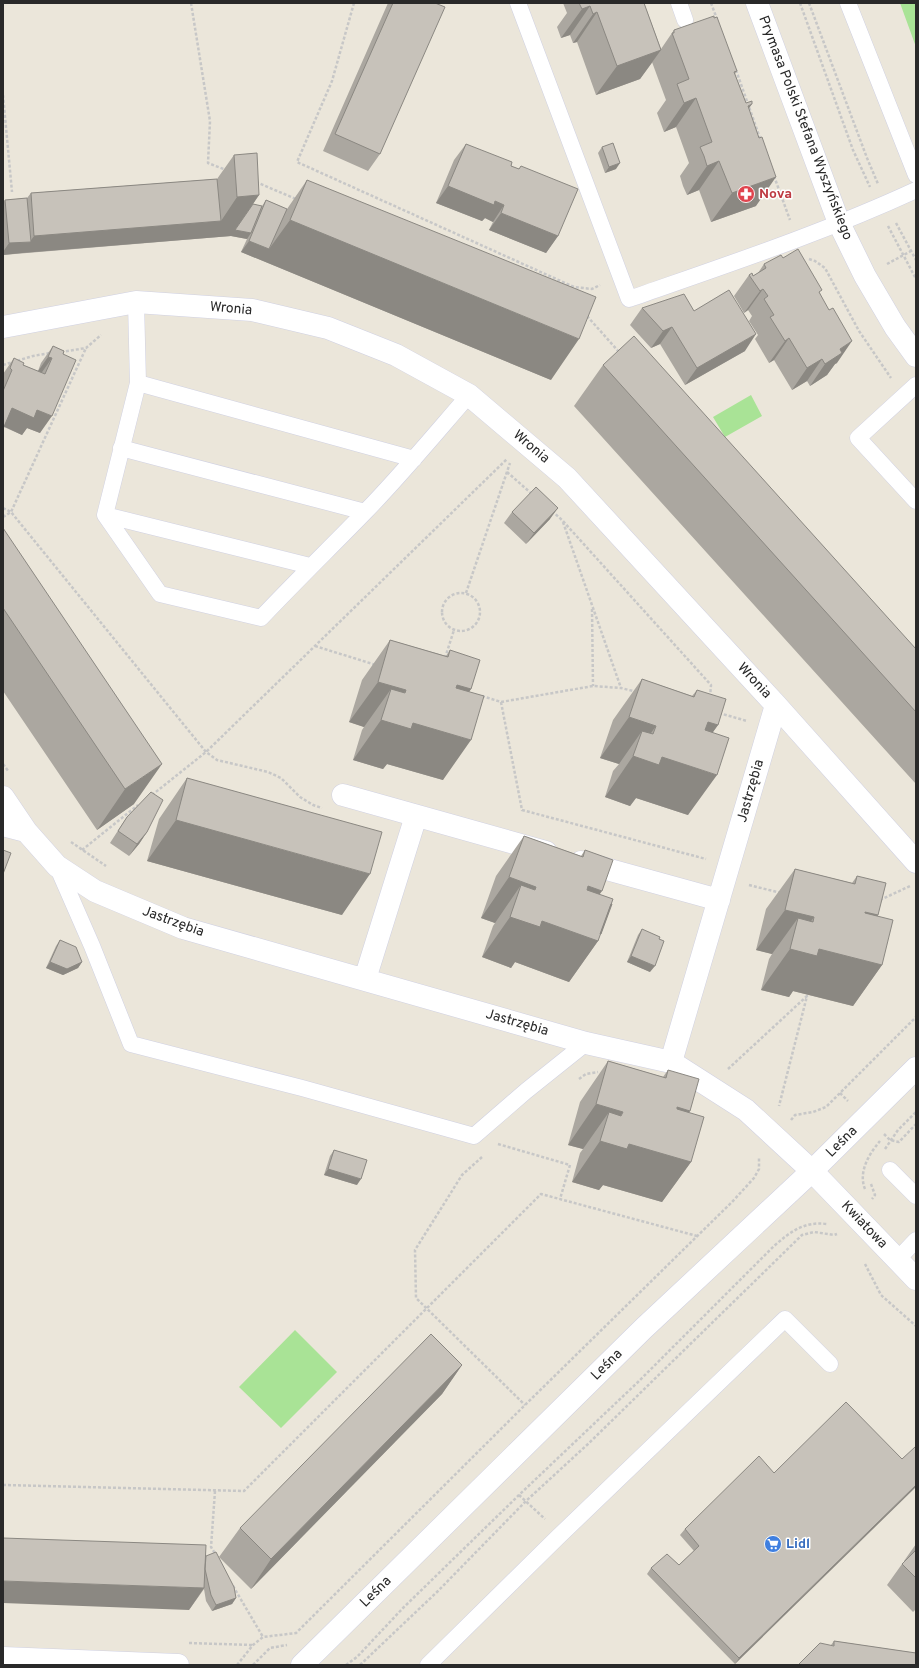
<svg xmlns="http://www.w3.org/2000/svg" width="919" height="1668" font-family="Overpass,sans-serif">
  <rect width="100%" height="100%" fill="#ebe6da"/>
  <path fill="#a9e396" d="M 900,3 L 916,3 L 916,47 Z
    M 751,395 L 762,416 L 725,437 L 713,417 Z
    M 295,1330 L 337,1372 L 281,1428 L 239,1387 Z"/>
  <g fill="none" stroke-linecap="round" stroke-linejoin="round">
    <g stroke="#d0d1e2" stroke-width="17">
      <path id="lane" d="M 518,3 L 629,299 C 726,265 823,233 916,190
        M 679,3 L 685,20
        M 848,3 L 916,175
        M 136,302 L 138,383 L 105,515 L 160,594 L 261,618 C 295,582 331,547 366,511 C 402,474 435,434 469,395
        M 138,383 L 414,459
        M 916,385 L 858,438 L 916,501
        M 121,448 L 365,512
        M 105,515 L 310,566
        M 57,866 L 92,946 L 131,1044 L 302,1088 L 474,1136 L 526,1091 L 586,1043
        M 890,1170 L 916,1196
        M 897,1260 L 916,1240
        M 428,1665 L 558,1537 L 785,1319 L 830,1364"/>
    </g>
    <g stroke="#d0d1e2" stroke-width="23">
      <path id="street" d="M 757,3 L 839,223 L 865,276 L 895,327 L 916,356
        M 3,327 L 136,302 L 252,310 L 328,328 L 396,355 L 469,395 L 567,478 L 776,705 L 916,862
        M 343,795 L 546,852
        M 3,797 L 26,831
        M 3,825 L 26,831 L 57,866 L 95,891 L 183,928 L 586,1043 L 671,1062 L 746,1110 L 812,1171 L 916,1279
        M 581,862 L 719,900
        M 365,979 L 416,816
        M 671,1062 L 776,705
        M 3,1658 L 178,1665"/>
    </g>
    <g stroke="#d0d1e2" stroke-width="23">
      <path id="secondary" d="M 302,1665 L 644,1328 L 812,1171 L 916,1068"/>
    </g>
    <path stroke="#c7c7c7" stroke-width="2.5" stroke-dasharray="3 2" stroke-linecap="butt" d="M 191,3 L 210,121 L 208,163 L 226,170
      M 354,3 L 332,81 L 297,162 L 574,287 L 592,289 L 600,285
      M 711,3 L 717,19
      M 800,3 L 853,150 L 870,187
      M 809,3 L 867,158 L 878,184
      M 736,70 L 761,141
      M 3,95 L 12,192
      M 774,176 L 790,220
      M 256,182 L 296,199
      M 896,223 L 916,260
      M 888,226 L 916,279
      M 809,259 L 815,261 L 825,268 L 859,331 L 891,378
      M 887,264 L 911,251
      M 587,316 L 619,352
      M 61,352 L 86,348 L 101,335
      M 3,365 L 33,356 L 50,353
      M 507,472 L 532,494
      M 3,508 L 11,512 L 206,752 L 217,760 L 268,772 L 281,778 L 300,797 L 313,805 L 322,808
      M 552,511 L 562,520 L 711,685 L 710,697
      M 3,517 L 11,512 L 86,348
      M 563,522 L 621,688
      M 466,593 L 510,463
      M442 612a19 19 0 1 1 38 0a19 19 0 1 1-38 0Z
      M 592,609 L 593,686
      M 315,646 L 376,665
      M 445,658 L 454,630
      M 482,696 L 501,702 L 593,686 L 621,688 L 637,692
      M 501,702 L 522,810 L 706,859
      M 719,713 L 747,721
      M 3,764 L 9,772
      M 152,795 L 206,752 L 507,459
      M 71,842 L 106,866
      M 82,850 L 138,805
      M 749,885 L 781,893
      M 880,900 L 910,886
      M 728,1069 L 807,996 L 779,1106
      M 579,1079 L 586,1074 L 598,1072
      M 840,1093 L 848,1101
      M 791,1120 L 795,1115 L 813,1112 L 826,1107 L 916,1017
      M 884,1134 L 890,1140 L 899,1142 L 916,1124
      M 498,1144 L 570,1165 L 560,1199
      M 885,1149 L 898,1130 L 916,1112
      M 482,1157 L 462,1175 L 415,1250 L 416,1298 L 525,1405
      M 871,1184 L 875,1195 L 872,1199
      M 865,1189 C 858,1172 869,1154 880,1141
      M 865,1264 L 881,1295 L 916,1326
      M 3,1485 L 244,1491 L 541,1194 L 697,1236
      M 215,1491 L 211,1547 L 216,1555
      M 519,1495 L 545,1519
      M 233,1586 L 263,1637
      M 189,1643 L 252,1645
      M 237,1665 L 253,1645 L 263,1637 L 296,1633 L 525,1405 L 732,1202 L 754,1178 L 759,1169 L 759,1157
      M 253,1665 L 270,1648 L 287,1645
      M 346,1665 L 357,1657 L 403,1608 L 519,1495 L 638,1382 L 774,1246 C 790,1232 804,1221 827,1224
      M 360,1665 L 438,1591 L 526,1501 L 588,1444 L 802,1235 L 814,1232 L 834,1235 L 837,1234"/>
    <use href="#lane" stroke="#fff" stroke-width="16"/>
    <use href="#street" stroke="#fff" stroke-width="22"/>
    <use href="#secondary" stroke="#fff" stroke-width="22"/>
  </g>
  <path fill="#aba7a0" d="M 388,3 L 435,3 L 380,154 L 368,171 L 323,151 Z
    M 563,3 L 644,3 L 661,49 L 674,30 L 737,71 L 735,74 L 746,103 L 749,109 L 756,206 L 711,222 L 699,190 L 687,195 L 683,186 L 680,176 L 689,163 L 676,127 L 664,132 L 657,113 L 666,100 L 652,62 L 654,60 L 640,79 L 596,95 L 577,42 L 573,43 L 570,35 L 561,38 L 557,27 L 567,13 Z
    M 466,144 L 511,166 L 519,169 L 521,166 L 558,236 L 546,253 L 489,230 L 493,222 L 485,218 L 482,221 L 436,203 L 454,160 Z
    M 602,147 L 616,169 L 605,173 L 598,153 Z
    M 234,155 L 259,195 L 253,204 L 262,206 L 266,200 L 287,209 L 307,180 L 551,380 L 241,252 L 247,239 L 231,236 L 3,255 L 3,203 L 5,200 L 27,198 L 31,193 L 217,179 Z
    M 783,258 L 820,293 L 837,363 L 835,364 L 827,375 L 810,386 L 807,381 L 792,390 L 774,360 L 769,363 L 755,339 L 758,335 L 749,321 L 752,316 L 748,310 L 744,313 L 734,296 L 749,275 L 753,276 L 758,273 L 764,264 Z
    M 642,308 L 694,311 L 745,351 L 685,385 L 660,344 L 651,348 L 630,325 Z
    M 53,346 L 64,351 L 40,433 L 27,428 L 22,435 L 4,427 L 3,429 L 3,374 L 14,358 L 23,365 L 38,371 L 41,363 Z
    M 603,365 L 916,649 L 916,784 L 574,406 Z
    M 512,512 L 550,519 L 526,544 L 504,523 Z
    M 3,528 L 134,804 L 97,830 L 3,691 Z
    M 390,640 L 446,656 L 450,650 L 471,689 L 469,692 L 443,780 L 387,764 L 383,769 L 353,760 L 362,730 L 364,727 L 349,722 L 362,680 Z
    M 642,679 L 692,696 L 697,690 L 718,725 L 712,733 L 688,815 L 636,798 L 630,806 L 605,797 L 613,771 L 619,764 L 600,758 L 613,720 Z
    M 187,778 L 342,915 L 147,861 L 159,819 Z
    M 127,817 L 147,832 L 139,844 L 129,856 L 110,843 L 119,829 Z
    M 524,836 L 581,856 L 585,850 L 600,895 L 599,937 L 598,941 L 569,982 L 515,962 L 511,968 L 482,957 L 493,926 L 495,923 L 481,918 L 496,876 Z
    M 795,869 L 852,883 L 857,876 L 878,915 L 877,916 L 882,965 L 853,1006 L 793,991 L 789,997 L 761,990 L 769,959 L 772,954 L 756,950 L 766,909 Z
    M 642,929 L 650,972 L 627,962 L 638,935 Z
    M 60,940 L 82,962 L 78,968 L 63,975 L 46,968 L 56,946 Z
    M 608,1061 L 663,1077 L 668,1070 L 690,1111 L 688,1113 L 691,1162 L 662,1202 L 603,1185 L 599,1190 L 572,1182 L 580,1153 L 583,1149 L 568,1145 L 580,1102 Z
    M 334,1150 L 357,1185 L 324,1175 L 330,1156 Z
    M 462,1365 L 442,1394 L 251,1589 L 219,1557 L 240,1528 Z
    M 902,1459 L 735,1664 L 647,1574 L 651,1568 L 679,1565 L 694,1551 L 680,1535 L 685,1529 L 774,1473 Z
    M 916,1544 L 916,1609 L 913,1612 L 887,1585 L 902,1564 L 905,1562 L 904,1561 Z
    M 206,1556 L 236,1598 L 232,1604 L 212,1611 L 206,1601 L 204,1589 L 189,1610 Z
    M 834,1641 L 916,1653 L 831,1645 Z"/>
  <path fill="#8b8882" d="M 590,6 L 570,35 L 561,38 L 582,9 Z
    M 597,12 L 577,42 L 573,43 L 593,14 Z
    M 661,50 L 640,79 L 596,95 L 617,66 Z
    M 696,98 L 676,127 L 664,132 L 684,103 Z
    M 752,104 L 732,133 L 748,106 Z
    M 719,161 L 699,190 L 687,195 L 707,166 Z
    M 620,163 L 616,169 L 605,173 L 609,167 Z
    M 776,177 L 756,206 L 711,222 L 732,193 Z
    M 448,186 L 495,201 L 504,205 L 493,222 L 485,218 L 482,221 L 436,203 Z
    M 259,195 L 235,230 L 251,233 L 247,239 L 231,236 L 22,253 L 34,236 L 221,221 L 237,197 Z
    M 501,213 L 558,236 L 546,253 L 489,230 Z
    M 290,220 L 579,339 L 551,380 L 241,252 L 249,241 L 269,249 Z
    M 31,242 L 22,253 L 3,255 L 3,252 L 9,243 Z
    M 763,289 L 748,310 L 744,313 L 760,291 Z
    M 672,327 L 660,344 L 651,348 L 663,331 Z
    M 756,334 L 745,351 L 685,385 L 697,368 Z
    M 789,338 L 774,360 L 769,363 L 785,341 Z
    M 852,341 L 837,363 L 835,364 L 827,375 L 810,386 L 825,364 L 840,349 Z
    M 48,357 L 52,358 L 40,375 L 36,374 Z
    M 822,359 L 807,381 L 792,390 L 807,368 Z
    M 12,408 L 37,410 L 52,416 L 40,433 L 27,428 L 22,435 L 3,426 Z
    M 558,508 L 550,519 L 526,544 L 534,533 Z
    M 378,682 L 406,690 L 384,721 L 413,723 L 471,740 L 443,780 L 387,764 L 383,769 L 353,760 L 381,720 L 391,689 L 364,727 L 349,722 Z
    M 457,685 L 471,689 L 443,730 Z
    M 629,717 L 656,726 L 634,757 L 662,757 L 717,775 L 688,815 L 636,798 L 630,806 L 605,797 L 633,756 L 642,731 L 619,764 L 600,758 Z
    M 708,722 L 718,725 L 689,766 Z
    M 162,764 L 134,804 L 97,830 L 125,789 Z
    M 176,820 L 370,874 L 342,915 L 147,861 Z
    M 147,832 L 139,844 L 129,856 L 137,844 Z
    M 509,877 L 536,887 L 515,918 L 542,921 L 598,941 L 569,982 L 515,962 L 511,968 L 482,957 L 510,917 L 521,885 L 495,923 L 481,918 Z
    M 588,886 L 602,891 L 573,932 Z
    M 785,910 L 814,917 L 791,950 L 819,949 L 882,965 L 853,1006 L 793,991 L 789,997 L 761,990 L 790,949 L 798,918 L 772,954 L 756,950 Z
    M 865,912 L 878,915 L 850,956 Z
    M 631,956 L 655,966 L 650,972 L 627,962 Z
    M 50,962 L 82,962 L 78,968 L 63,975 L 46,968 Z
    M 596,1104 L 623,1112 L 602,1142 L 629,1144 L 691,1162 L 662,1202 L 603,1185 L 599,1190 L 572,1182 L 600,1141 L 609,1112 L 583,1149 L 568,1145 Z
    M 677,1107 L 690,1111 L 661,1152 Z
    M 328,1169 L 361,1179 L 357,1185 L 324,1175 Z
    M 462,1365 L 442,1394 L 251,1589 L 271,1559 Z
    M 916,1485 L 916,1487 L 735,1664 L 739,1658 Z
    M 3,1581 L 204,1588 L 189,1610 L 3,1603 Z
    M 236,1598 L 232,1604 L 212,1611 L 216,1605 Z"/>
  <path fill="#c7c2ba" stroke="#8b8882" d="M 393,3 L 435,3 L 445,7 L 380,154 L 335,134 Z
    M 579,3 L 644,3 L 661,50 L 617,66 L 597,12 L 593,14 L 590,6 L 582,9 Z
    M 714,16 L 714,18 L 717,17 L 737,71 L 734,72 L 746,103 L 752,101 L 752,104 L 748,106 L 759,138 L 762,137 L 776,177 L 732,193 L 719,161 L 707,166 L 704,156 L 700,147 L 712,142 L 696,98 L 684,103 L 677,84 L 689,79 L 672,33 L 674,33 L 674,30 Z
    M 613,143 L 620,163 L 609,167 L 602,147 Z
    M 466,144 L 512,162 L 511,166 L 519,169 L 521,166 L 578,189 L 558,236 L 501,213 L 504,205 L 495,201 L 494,205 L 448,186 Z
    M 257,153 L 259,195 L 237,197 L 234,155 Z
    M 217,179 L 221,221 L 34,236 L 31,193 Z
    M 307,180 L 596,297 L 579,339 L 290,220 Z
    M 27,198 L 31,242 L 9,243 L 5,200 Z
    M 266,200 L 287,209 L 269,249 L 249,241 Z
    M 253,204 L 262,206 L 251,233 L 235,230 Z
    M 798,249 L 822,290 L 819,292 L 829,310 L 833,308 L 852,341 L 840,349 L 842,353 L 825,364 L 822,359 L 807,368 L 789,338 L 785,341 L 770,317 L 774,315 L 764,299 L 768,296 L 763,289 L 760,291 L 749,275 L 752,273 L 753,276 L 766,268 L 764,264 L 781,255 L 783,258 Z
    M 729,290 L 756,334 L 697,368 L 672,327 L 663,331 L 642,308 L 684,294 L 694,311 Z
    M 634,336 L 916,649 L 916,712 L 603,365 Z
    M 53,346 L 64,351 L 63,354 L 76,360 L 52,416 L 37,410 L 34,418 L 12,408 L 3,429 L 3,391 L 12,370 L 10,368 L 14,358 L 24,363 L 23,365 L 45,374 L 52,358 L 48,357 Z
    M 536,487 L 558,508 L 534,533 L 512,512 Z
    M 3,528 L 162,764 L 125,789 L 3,608 Z
    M 390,640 L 448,657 L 450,650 L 480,660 L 471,689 L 457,685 L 456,688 L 484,696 L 471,740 L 413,723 L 411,729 L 381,720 L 391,689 L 405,693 L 406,690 L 378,682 Z
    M 642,679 L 694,697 L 697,690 L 726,699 L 718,725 L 708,722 L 705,730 L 729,738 L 717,775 L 662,757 L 659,765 L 633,756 L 642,731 L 653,734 L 656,726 L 629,717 Z
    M 187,778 L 382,832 L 370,874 L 176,820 Z
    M 151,792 L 163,800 L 147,832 L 137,844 L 118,831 L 127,817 Z
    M 524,836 L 583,857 L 585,850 L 613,860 L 602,891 L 588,886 L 587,890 L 613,899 L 598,941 L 542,921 L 540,927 L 510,917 L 521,885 L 535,890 L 536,887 L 509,877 Z
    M 3,850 L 11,853 L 3,874 Z
    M 795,869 L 855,884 L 857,876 L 886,883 L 878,915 L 865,912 L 865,913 L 893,920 L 882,965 L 819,949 L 817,956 L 790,949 L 798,918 L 813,922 L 814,917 L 785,910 Z
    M 611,904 L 612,904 L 601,934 L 600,934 Z
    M 642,929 L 660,937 L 659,939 L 664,941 L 655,966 L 631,956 Z
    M 60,940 L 76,947 L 82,962 L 67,969 L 50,962 Z
    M 608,1061 L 666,1078 L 668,1070 L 699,1079 L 690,1111 L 677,1107 L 677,1109 L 704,1117 L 691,1162 L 629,1144 L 627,1149 L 600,1141 L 609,1112 L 621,1116 L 623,1112 L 596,1104 Z
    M 334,1150 L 367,1160 L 361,1179 L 328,1169 Z
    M 431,1334 L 462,1365 L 271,1559 L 240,1528 Z
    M 846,1402 L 902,1459 L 915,1447 L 916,1447 L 916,1485 L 739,1658 L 651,1568 L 667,1554 L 679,1565 L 699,1546 L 685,1529 L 759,1456 L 774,1473 Z
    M 3,1538 L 206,1545 L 204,1588 L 3,1581 Z
    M 916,1550 L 916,1578 L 902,1564 Z
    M 216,1552 L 234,1587 L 236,1598 L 216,1605 L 211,1595 L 205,1569 L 206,1556 Z
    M 834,1641 L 916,1653 L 916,1665 L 798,1665 L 820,1643 L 834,1646 Z"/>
  <defs>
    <g id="pharmacy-disc" transform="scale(0.9)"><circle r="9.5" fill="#e0444e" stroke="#fff"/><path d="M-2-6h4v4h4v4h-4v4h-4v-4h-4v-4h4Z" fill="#fff"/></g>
    <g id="supermarket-disc" transform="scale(0.9)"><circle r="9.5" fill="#3f7fe0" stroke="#fff"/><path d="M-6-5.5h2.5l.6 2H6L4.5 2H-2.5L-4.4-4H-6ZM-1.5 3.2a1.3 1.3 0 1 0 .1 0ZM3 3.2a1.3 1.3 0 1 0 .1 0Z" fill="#fff"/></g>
  </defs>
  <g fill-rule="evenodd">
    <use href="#pharmacy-disc" x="746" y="194"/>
    <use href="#supermarket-disc" x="773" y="1544"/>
  </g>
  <g text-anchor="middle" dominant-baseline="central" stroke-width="3" stroke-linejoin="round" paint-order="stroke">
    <g font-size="14" fill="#292929" stroke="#fff">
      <text transform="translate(805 128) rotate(69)">Prymasa Polski Stefana Wyszyńskiego</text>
      <text transform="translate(231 309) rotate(5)">Wronia</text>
      <text transform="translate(531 447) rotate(40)">Wronia</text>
      <text transform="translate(754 681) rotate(47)">Wronia</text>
      <text transform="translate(751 791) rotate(-74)">Jastrzębia</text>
      <text transform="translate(173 922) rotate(20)">Jastrzębia</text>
      <text transform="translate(517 1023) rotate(16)">Jastrzębia</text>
      <text transform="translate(842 1142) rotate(-45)">Leśna</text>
      <text transform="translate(864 1225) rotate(46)">Kwiatowa</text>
      <text transform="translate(607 1365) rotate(-45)">Leśna</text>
      <text transform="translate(376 1592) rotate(-45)">Leśna</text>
    </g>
    <g font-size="14" font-weight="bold" fill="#be3a42" stroke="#fff" text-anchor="start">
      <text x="759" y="194">Nova</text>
    </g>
    <g font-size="14" font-weight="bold" fill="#366cbe" stroke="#fff" text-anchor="start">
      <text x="786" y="1544">Lidl</text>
    </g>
  </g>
  <rect width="919" height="1668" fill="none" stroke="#292929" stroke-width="8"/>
</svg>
